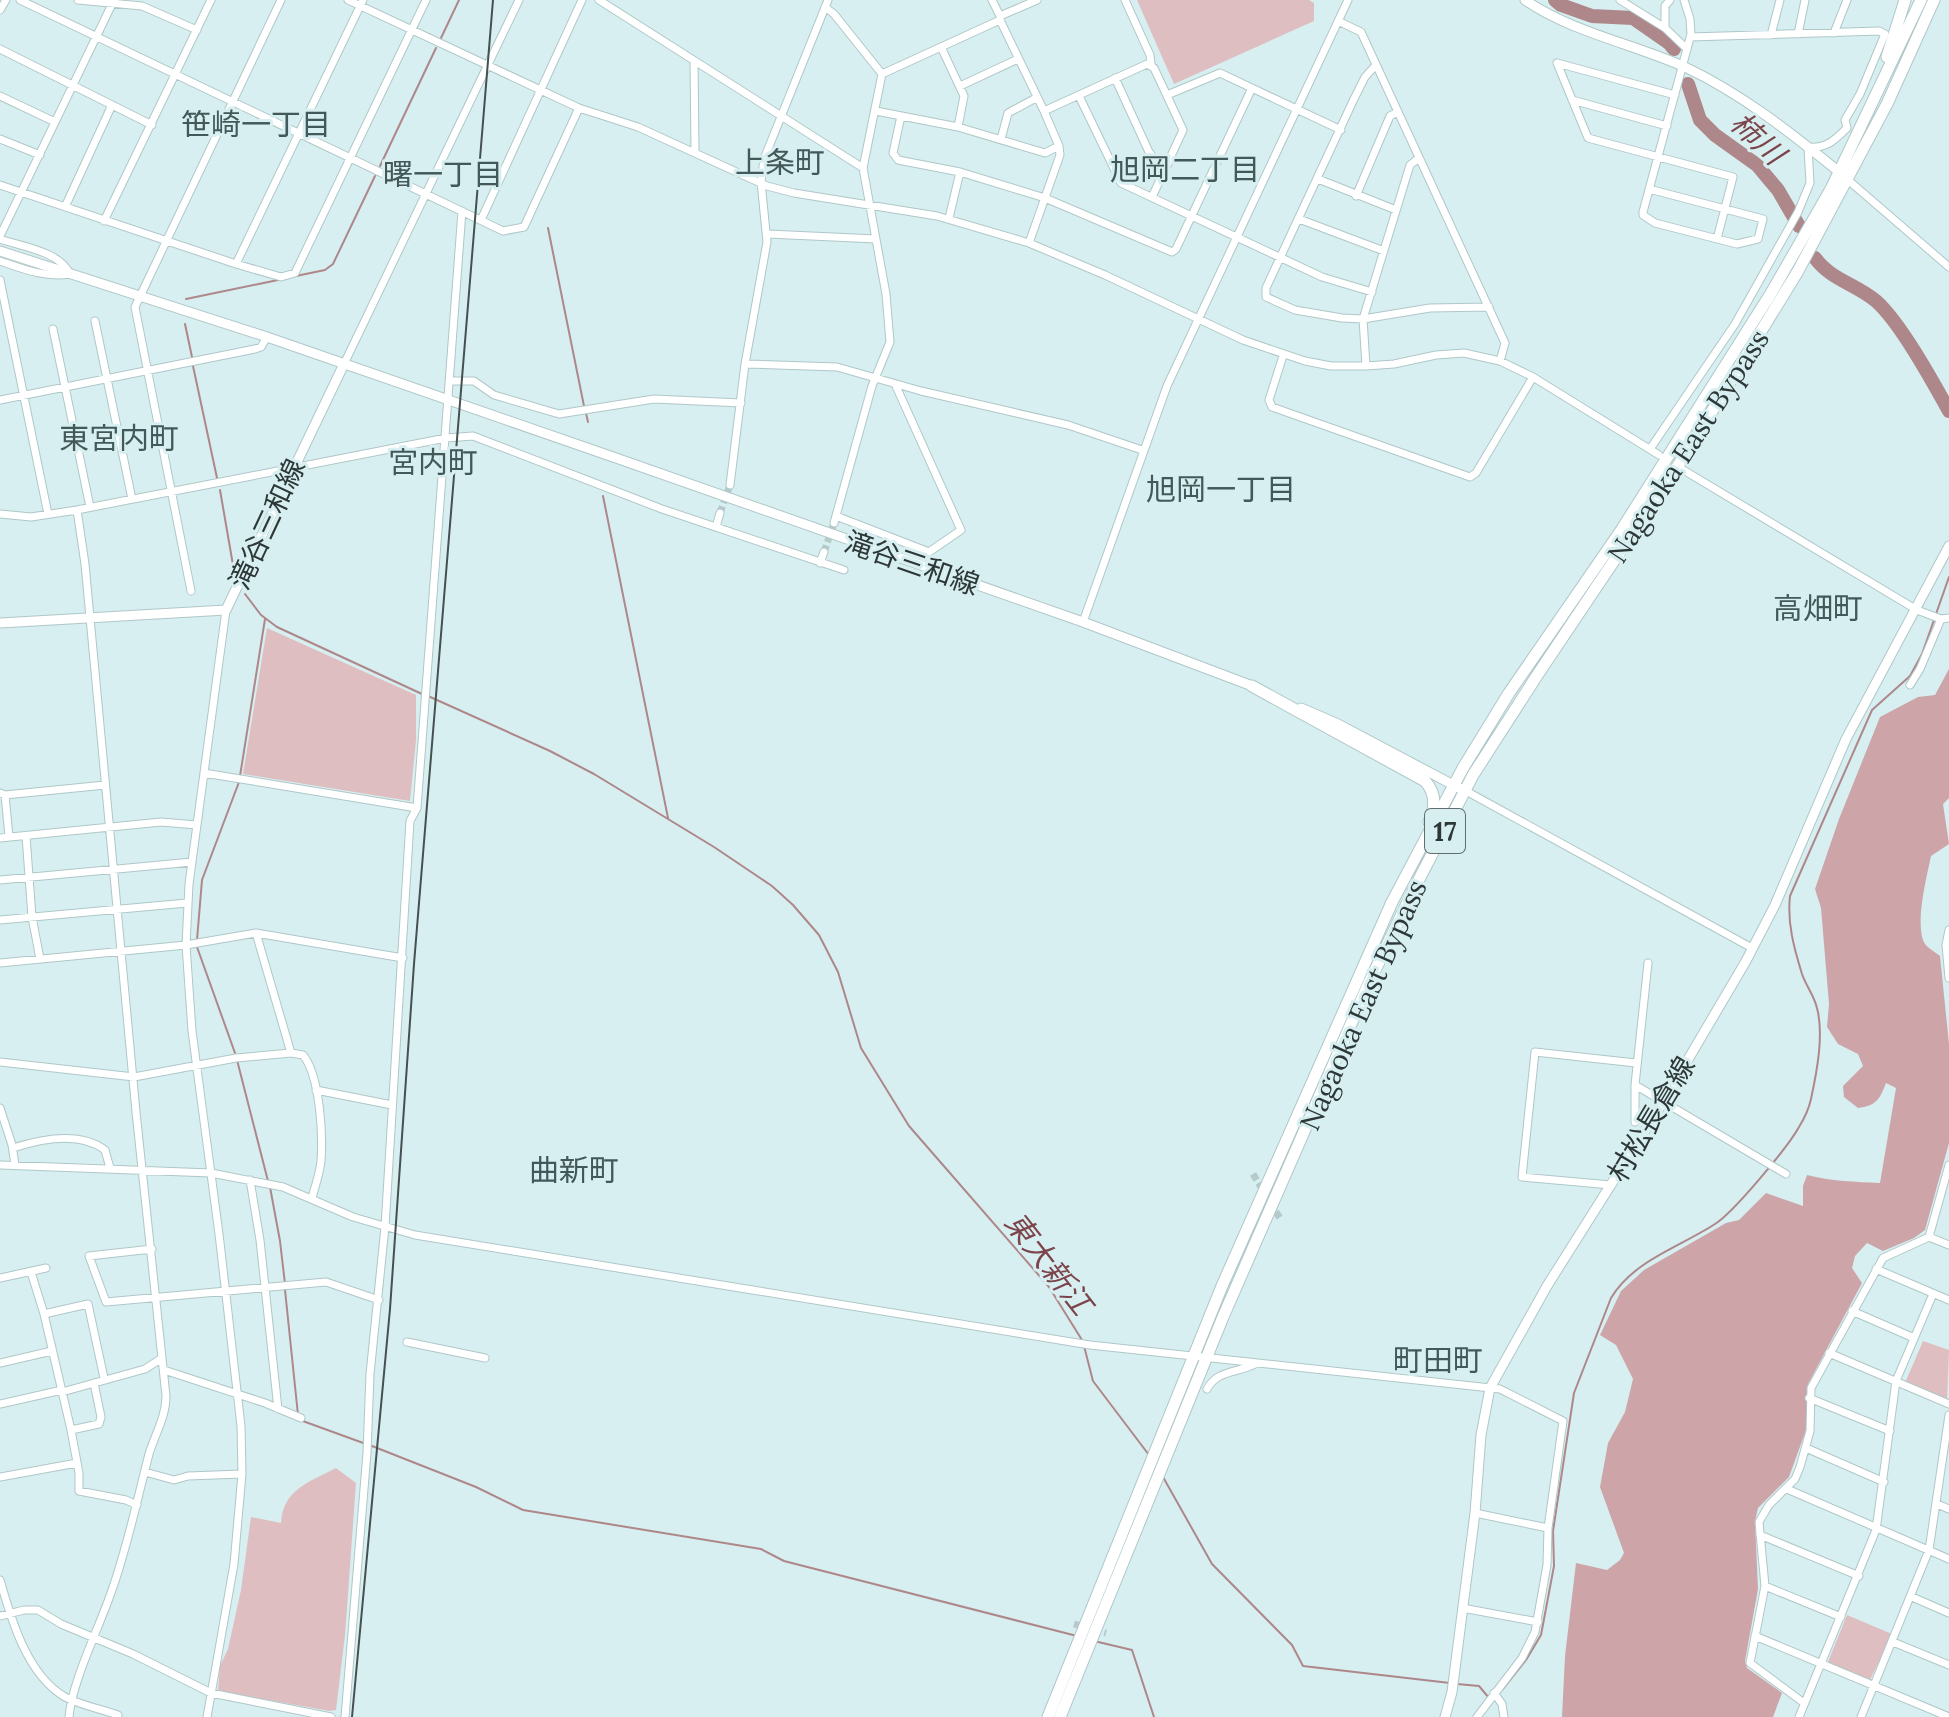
<svg xmlns="http://www.w3.org/2000/svg" width="1949" height="1717" font-family="Lora,'Noto Sans JP',serif">
  <rect width="100%" height="100%" fill="#d7eff0"/>
  <path fill="#dfbec1" d="M 1137,0 L 1309,0 L 1314,3 L 1314,21 L 1174,84 Z
    M 267,628 L 416,695 L 416,740 L 410,801 L 243,774 Z
    M 1923,1341 L 1949,1350 L 1947,1401 L 1905,1383 Z
    M 336,1468 L 356,1483 L 345,1635 L 336,1710 L 330,1711 L 218,1691 L 220,1666 L 228,1649 L 241,1590 L 251,1517 L 281,1523 C 283,1489 310,1482 336,1468 Z
    M 1847,1615 L 1892,1634 L 1870,1680 L 1828,1662 Z"/>
  <path fill="#cda5a8" d="M 1949,669 L 1949,798 L 1943,804 L 1949,844 L 1931,856 C 1927,876 1914,926 1925,944 C 1928,948 1935,952 1940,956 L 1949,1044 L 1949,1143 L 1925,1230 L 1914,1238 L 1883,1251 L 1867,1243 L 1855,1256 L 1852,1268 L 1862,1283 L 1808,1384 L 1806,1430 L 1789,1477 L 1758,1508 L 1755,1521 L 1758,1589 L 1745,1661 L 1747,1668 L 1782,1693 L 1773,1717 L 1562,1717 L 1565,1656 L 1576,1563 L 1607,1570 L 1620,1560 L 1624,1553 L 1600,1487 L 1608,1443 L 1625,1412 L 1633,1379 L 1616,1345 L 1600,1335 L 1621,1291 L 1644,1270 L 1726,1223 L 1739,1220 L 1766,1193 L 1803,1206 L 1803,1186 L 1807,1175 C 1831,1181 1856,1182 1880,1183 L 1896,1088 L 1886,1083 C 1880,1099 1876,1106 1858,1108 L 1844,1097 L 1843,1086 L 1863,1066 L 1858,1054 L 1838,1044 L 1827,1027 L 1829,1004 L 1821,908 L 1815,889 L 1839,819 L 1880,717 L 1918,697 L 1935,695 Z"/>
  <g fill="none" stroke-linecap="round" stroke-linejoin="round">
    <path stroke="#ae878a" stroke-width="2" d="M 441,38 L 459,0
      M 380,166 L 436,48
      M 548,228 L 584,406
      M 296,276 L 325,270 L 333,264 L 375,176
      M 186,299 L 278,280
      M 185,324 L 192,357
      M 193,366 L 217,478
      M 586,413 L 588,422
      M 220,490 L 233,565
      M 603,496 L 668,818
      M 245,594 L 261,615 L 277,627 L 422,694
      M 1936,614 L 1949,577
      M 428,696 L 550,751 L 594,774 L 714,847 L 772,886 L 793,905 L 819,935 L 838,972 L 861,1048 L 909,1126 L 1049,1287 L 1082,1340
      M 240,776 L 265,619
      M 197,940 L 202,880 L 239,782
      M 197,947 L 235,1053
      M 237,1060 L 268,1181
      M 270,1187 L 280,1241 L 285,1284
      M 285,1290 L 298,1415
      M 1084,1346 L 1093,1381 L 1149,1455
      M 300,1420 L 366,1444
      M 372,1446 L 476,1487 L 523,1510 L 761,1549 L 784,1561 L 1077,1636
      M 1163,1477 L 1212,1564 L 1292,1645 L 1303,1666 L 1450,1683
      M 1094,1641 L 1132,1650 L 1154,1717
      M 1457,1684 L 1479,1686 L 1489,1698
      M 1503,1689 L 1526,1660 L 1541,1635 L 1554,1566 L 1553,1531 L 1574,1393 L 1611,1298 C 1634,1260 1680,1247 1715,1224 C 1733,1213 1788,1147 1799,1127 C 1804,1119 1809,1108 1811,1099 C 1817,1071 1824,1035 1817,1008 C 1814,995 1806,986 1802,974 C 1794,948 1787,923 1790,896 L 1872,710 L 1910,676 L 1922,654 L 1934,620"/>
    <path stroke="#ae878a" stroke-width="14" d="M 1555,0 L 1561,5 L 1592,16 L 1633,18 L 1669,43 L 1674,49
      M 1688,84 L 1700,120 L 1715,135 L 1757,165 L 1778,190 L 1799,226
      M 1815,258 C 1831,280 1856,284 1876,301 C 1900,322 1933,382 1949,411"/>
    <path stroke="#b5cacb" stroke-width="7" stroke-dasharray="7 3.5" stroke-linecap="butt" d="M 720,513 L 730,485
      M 824,552 L 834,523
      M 1253,1174 L 1264,1192
      M 1270,1203 L 1280,1218
      M 1074,1624 L 1106,1633"/>
    <g stroke="#b0c7c8" stroke-width="9">
      <path id="minor" d="M 20,0 L 503,231 L 524,227 L 579,108
        M 78,0 L 142,6 L 197,30
        M 348,0 L 579,108 L 638,127 L 767,186 L 794,193 L 937,216 L 1029,243 L 1105,275 L 1243,340 L 1305,361 L 1331,366 L 1366,366 L 1394,364 L 1436,355 L 1464,353 L 1500,361 L 1533,377 L 1659,455
        M 599,0 L 863,168
        M 992,0 L 1000,16 L 1037,0
        M 1125,0 L 1150,55 L 1151,64
        M 1620,0 L 1665,28 L 1687,49
        M 825,7 L 834,14 L 882,74 L 863,168 L 886,294 L 890,342 L 872,386 L 834,523
        M 0,10 L 6,0
        M 1338,21 L 1361,32 L 1505,343 L 1500,361
        M 1665,28 L 1665,6 L 1670,0
        M 1834,33 L 1847,0
        M 1798,34 L 1805,0
        M 1771,35 L 1780,0
        M 941,47 L 964,96 L 958,127
        M 0,49 L 152,125
        M 694,61 L 695,152
        M 1557,63 L 1588,138 L 1733,177 L 1717,239
        M 1557,63 L 1675,95
        M 1375,66 L 1365,77 L 1353,101 L 1266,288 L 1266,297 L 1295,310 L 1342,318 L 1363,319 L 1430,308 L 1489,307
        M 882,74 L 1000,20 L 1044,111
        M 1115,78 L 1149,152 L 1153,157 L 1168,164
        M 960,86 L 1018,59
        M 1167,95 L 1220,73 L 1341,130
        M 0,96 L 55,122
        M 1079,96 L 1121,183 L 1322,277 L 1372,292
        M 1572,100 L 1667,126
        M 876,111 L 958,127 L 1045,153 L 1059,146
        M 901,116 L 893,153 L 898,160 L 960,172 L 1045,198 L 1172,252 L 1176,249 L 1252,88
        M 0,139 L 40,155
        M 1001,139 L 1008,113 L 1036,98
        M 1318,179 L 1396,210
        M 1848,180 L 1949,267
        M 0,185 L 236,264 L 281,277 L 295,273 L 426,0
        M 1649,189 L 1763,219 L 1758,239 L 1737,244 L 1655,223 L 1643,215 L 1643,212 L 1691,34 L 1690,19 L 1684,0
        M 1356,196 L 1390,116 L 1398,112
        M 65,207 L 112,105
        M 949,218 L 960,172
        M 1299,219 L 1384,251
        M 481,220 L 582,0
        M 104,221 L 211,0
        M 768,234 L 876,239
        M 0,236 L 114,0
        M 0,239 C 23,247 59,251 70,274 C 45,278 23,269 0,261
        M 1029,243 L 1060,155 L 1059,146 L 1044,111 L 1147,64 L 1154,68 L 1183,130 L 1152,197
        M 236,264 L 363,0
        M 0,280 L 48,514
        M 95,321 L 132,499
        M 53,329 L 90,507
        M 1283,356 L 1269,400 L 1272,407 L 1470,477 L 1476,473 L 1533,377
        M 344,364 L 519,0
        M 745,364 L 837,367 L 921,391 L 1068,425 L 1142,450
        M 1366,366 L 1363,319 L 1410,165 L 1419,158
        M 450,381 L 474,381 L 494,395 L 559,414 L 654,399 L 741,403
        M 0,400 L 255,349 L 261,347 L 267,337
        M 1650,449 L 1735,324 L 1798,212 L 1810,183 L 1808,147 C 1826,149 1835,140 1847,128 L 1845,120 L 1860,94 L 1885,34 L 1879,31 L 1690,37
        M 1680,468 L 1917,610 L 1941,619
        M 730,485 L 745,364 L 767,242 L 761,182 L 764,159 L 828,0
        M 0,514 L 31,517 L 77,510 L 446,438 L 473,436 L 662,509 L 844,570
        M 836,516 L 929,552 L 961,530 L 895,384
        M 716,527 L 720,513
        M 820,563 L 824,552
        M 191,591 L 135,307 L 281,0
        M 1083,622 L 1167,386 L 1348,0
        M 1910,685 L 1920,669 L 1941,619 L 1949,618
        M 204,773 L 417,808
        M 1466,791 L 1752,948
        M 0,793 L 5,795 L 105,785
        M 5,795 L 9,837
        M 26,836 L 32,917 L 40,959
        M 0,838 L 161,822 L 197,825
        M 0,880 L 192,862
        M 0,920 L 187,903
        M 1949,930 L 1946,945 L 1949,978
        M 256,933 L 291,1053
        M 0,963 L 186,945 L 256,933 L 403,958
        M 1648,963 L 1635,1085 L 1786,1174
        M 0,1062 L 134,1077 L 236,1058 L 291,1053 L 303,1055 C 320,1076 323,1134 321,1161 C 320,1173 315,1186 312,1198
        M 1635,1085 L 1635,1122
        M 316,1090 L 392,1105
        M 0,1108 L 12,1145 L 15,1165
        M 13,1148 C 41,1139 80,1131 105,1150 L 110,1168
        M 0,1165 L 211,1173 L 283,1187 L 353,1217 L 415,1235 L 1090,1345 L 1500,1389 L 1563,1421 L 1548,1528 L 1547,1565 L 1535,1632 L 1522,1658 L 1477,1717
        M 250,1180 L 260,1240 L 278,1409
        M 1611,1185 L 1522,1177 L 1535,1052 L 1636,1063
        M 1929,1237 L 1949,1245
        M 152,1249 L 89,1256 L 106,1302 L 326,1282 L 379,1300
        M 1876,1269 L 1949,1300
        M 31,1272 L 44,1314 L 71,1430 L 79,1473 L 79,1491 L 126,1500 L 137,1505
        M 0,1278 L 46,1268
        M 1852,1311 L 1914,1338
        M 44,1314 L 88,1304 L 104,1378
        M 407,1342 L 485,1358
        M 1829,1353 L 1949,1404
        M 0,1363 L 52,1351
        M 164,1370 L 265,1403 L 301,1418
        M 1207,1389 C 1217,1370 1237,1373 1255,1364
        M 62,1392 L 145,1369 L 162,1358
        M 1809,1398 L 1890,1431
        M 0,1404 L 62,1390
        M 71,1430 L 99,1424 L 101,1417 L 94,1383
        M 1806,1448 L 1884,1482
        M 145,1472 L 174,1480 L 188,1476 L 242,1474
        M 0,1477 L 77,1463
        M 1787,1489 L 1949,1559
        M 1937,1504 L 1949,1509
        M 1475,1513 L 1548,1528
        M 1760,1535 L 1859,1576
        M 0,1580 C 11,1619 27,1675 65,1697 C 80,1705 101,1709 118,1715
        M 1765,1586 L 1841,1617
        M 1912,1597 L 1949,1613
        M 1462,1608 L 1538,1622
        M 0,1616 L 24,1610 L 38,1610 L 61,1624 L 133,1654 L 211,1693 L 331,1717
        M 1755,1636 L 1949,1717
        M 1893,1642 L 1949,1665
        M 1494,1693 L 1502,1704 L 1504,1717
        M 1804,1703 L 1750,1663 L 1765,1586 L 1759,1522 L 1769,1505 L 1795,1479 L 1800,1467 L 1810,1431 L 1811,1388 L 1883,1258 L 1929,1237 L 1949,1165
        M 69,1717 C 72,1681 100,1626 112,1590 C 128,1545 137,1500 149,1454 C 155,1434 166,1417 166,1396 L 136,1112 L 85,564 L 77,510
        M 207,1717 L 234,1564 L 242,1474 L 241,1426 L 219,1234 L 192,1031 L 186,945 L 189,884 L 226,610
        M 345,1717 L 367,1453 L 370,1374 L 385,1227 L 410,821 L 417,808 L 462,211
        M 1799,1717 L 1876,1530 L 1896,1381 L 1933,1294
        M 1861,1717 L 1929,1550 L 1949,1415"/>
    </g>
    <g stroke="#b0c7c8" stroke-width="11">
      <path id="major" d="M 1525,0 C 1571,32 1634,44 1685,67 C 1744,95 1792,134 1843,175
        M 0,251 L 267,337 L 616,458 L 1083,622 L 1255,687
        M 0,623 L 226,610 L 344,364
        M 1301,708 L 1338,724 L 1459,788
        M 1445,1717 L 1452,1692 L 1475,1513 L 1481,1435 L 1490,1388 L 1547,1286 L 1663,1102 L 1746,961 L 1775,905 L 1846,739 L 1949,546"/>
    </g>
    <g stroke="#b0c7c8" stroke-width="13">
      <path id="highway" d="M 1887,57 L 1905,0
        M 1252,686 L 1425,781 C 1436,793 1436,807 1429,822
        M 1048,1717 L 1222,1286 L 1392,902 L 1463,768 L 1509,693 L 1622,529 L 1770,295 L 1831,189 L 1921,0
        M 1060,1717 L 1223,1317 L 1368,985 L 1414,889 L 1473,775 L 1538,674 L 1687,452 L 1798,271 L 1887,104 L 1934,0"/>
    </g>
    <use href="#minor" stroke="#fff" stroke-width="7"/>
    <use href="#major" stroke="#fff" stroke-width="9"/>
    <use href="#highway" stroke="#fff" stroke-width="11"/>
    <path stroke="#455050" stroke-width="2" d="M 352,1717 L 390,1309 L 414,964 L 493,0"/>
  </g>
  <g text-anchor="middle" dominant-baseline="central" stroke-width="6" stroke-linejoin="round" paint-order="stroke">
    <rect fill="#d7eff0" stroke="#616e6e" stroke-width="2" x="1425" y="809" width="40" height="44" rx="6"/>
    <g font-size="26" font-weight="bold" fill="#2e3737">
      <text x="1445" y="831">17</text>
    </g>
    <g font-size="28" fill="#2e3737" stroke="#d7eff0">
      <text transform="translate(1688 446) rotate(-57)">Nagaoka East Bypass</text>
      <text transform="translate(267 524) rotate(-65)">滝谷三和線</text>
      <text transform="translate(912 563) rotate(19)">滝谷三和線</text>
      <text transform="translate(1363 1005) rotate(-66)">Nagaoka East Bypass</text>
      <text transform="translate(1651 1119) rotate(-59)">村松長倉線</text>
    </g>
    <g font-size="30" fill="#435859" stroke="#d7eff0">
      <text x="256" y="124">笹崎一丁目</text>
      <text x="780" y="162">上条町</text>
      <text x="1185" y="169">旭岡二丁目</text>
      <text x="443" y="174">曙一丁目</text>
      <text x="119" y="438">東宮内町</text>
      <text x="433" y="462">宮内町</text>
      <text x="1221" y="489">旭岡一丁目</text>
      <text x="1818" y="608">高畑町</text>
      <text x="574" y="1170">曲新町</text>
      <text x="1438" y="1360">町田町</text>
    </g>
    <g font-size="30" font-style="italic" fill="#7c444b" stroke="#d7eff0">
      <text transform="translate(1758 138) rotate(43)">柿川</text>
      <text transform="translate(1049 1263) rotate(52)">東大新江</text>
    </g>
  </g>
</svg>
